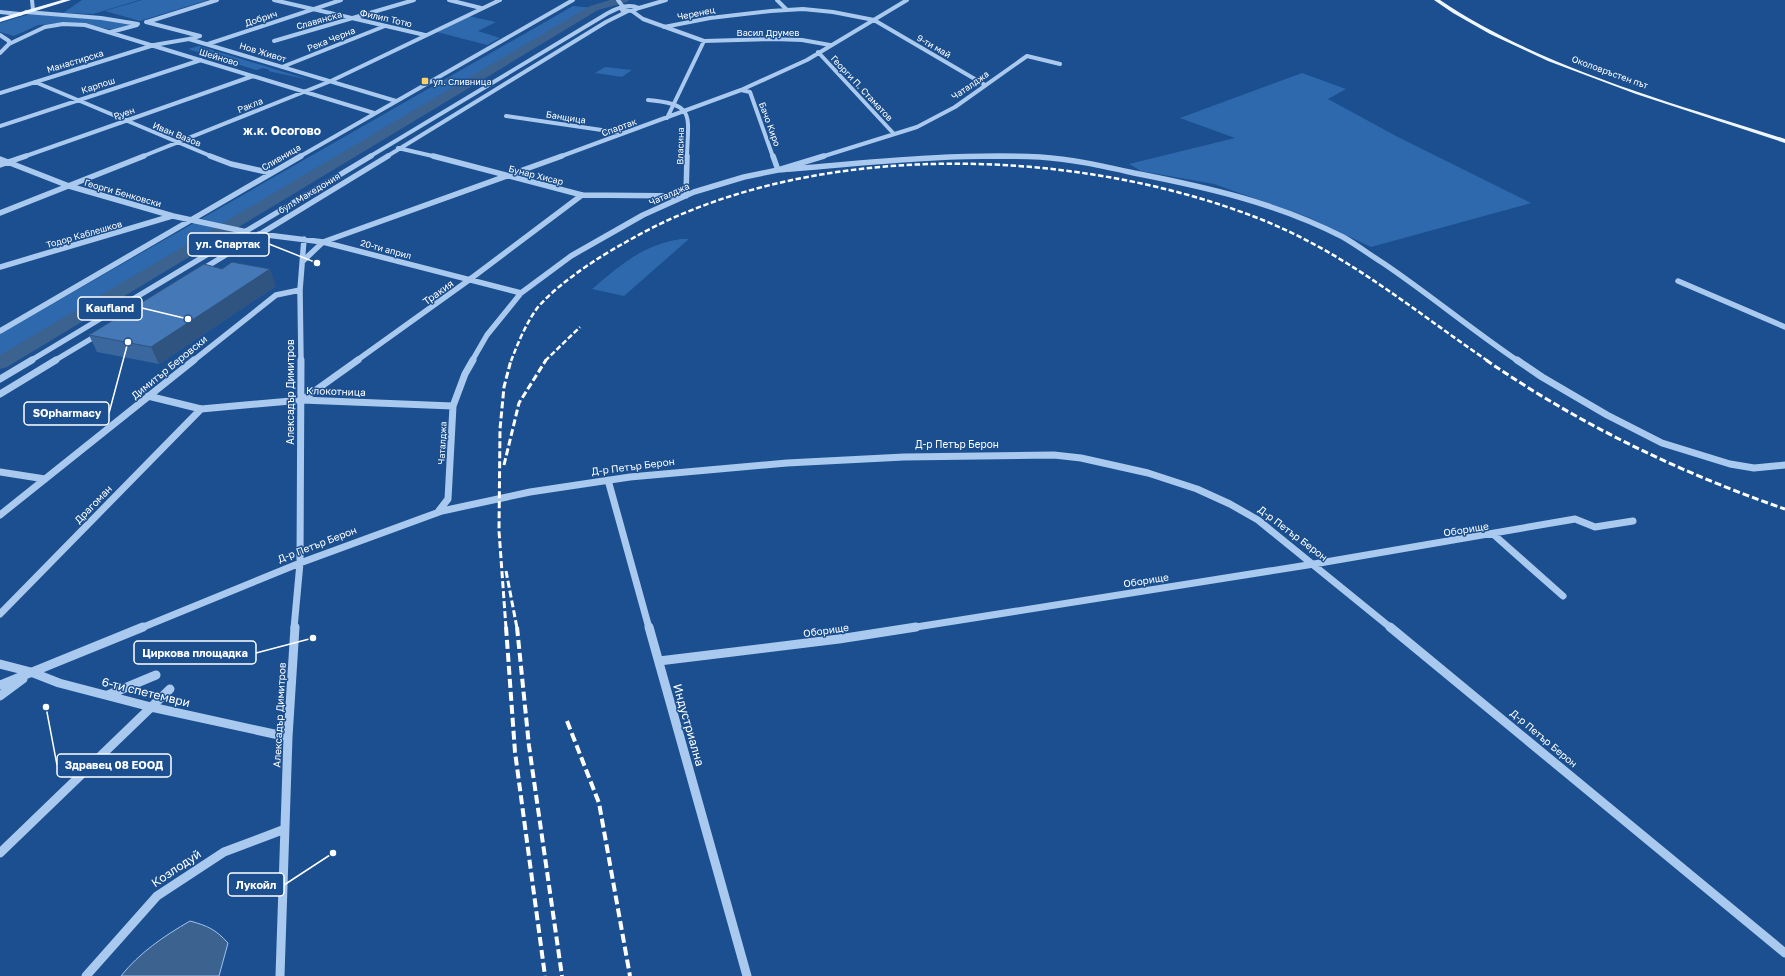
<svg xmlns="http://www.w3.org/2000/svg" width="1785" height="976" font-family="'Golos Text',sans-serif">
  <rect width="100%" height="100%" fill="#1b4f8f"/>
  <path fill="#2e69ad" d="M 82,0 L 139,0 L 93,14 L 63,13 Z
    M 142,0 L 208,0 L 140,21 L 105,11 Z
    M 573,6 L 594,8 L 0,363 L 0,334 Z
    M 30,14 L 95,19 L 131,25 L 114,30 L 81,24 L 59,23 L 38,25 L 14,36 L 0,32 L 0,23 Z
    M 468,16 L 496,22 L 478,31 L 500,38 L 487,45 L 437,32 Z
    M 199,46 L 310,80 L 268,71 L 270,70 L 263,68 L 256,70 L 188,49 Z
    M 605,67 L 632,70 L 622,77 L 595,73 Z
    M 1302,73 L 1346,89 L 1328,99 L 1396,136 L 1531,203 L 1371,247 L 1310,218 L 1214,184 L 1141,171 L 1129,164 L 1235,138 L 1180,118 Z
    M 681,239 L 689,239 L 624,296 L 592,289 C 621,265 642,245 681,239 Z"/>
  <path fill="#3c6290" stroke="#9cc4f0" d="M 190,921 C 208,926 215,929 228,943 L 219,976 L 121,976 C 139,953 164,936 190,921 Z"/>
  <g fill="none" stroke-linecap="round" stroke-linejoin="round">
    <path fill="#3c6290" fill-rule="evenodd" d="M 610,0 L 629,0 L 627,2 L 598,10 L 7,367 L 0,369 L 0,355 L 590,6 Z"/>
    <path stroke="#a9c9ee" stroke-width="4" d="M 32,0 L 33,10
      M 274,0 L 425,35
      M 449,0 L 481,8
      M 618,0 L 623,7
      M 777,0 L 787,10
      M 639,8 L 666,0
      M 632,11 L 643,19 L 704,41 L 774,39 L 802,40 L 830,45
      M 0,12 L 20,14
      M 26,12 L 101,18 L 138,24
      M 146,22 L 200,36 L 189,39 L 396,101
      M 147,22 L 217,0
      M 664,27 L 710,18 L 771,11 L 803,9 L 833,12 L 874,20 L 985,85
      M 111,32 L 137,25
      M 0,35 L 9,41 L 9,44
      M 274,41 L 414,0
      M 208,44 L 341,0
      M 818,52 L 894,134
      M 0,53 L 9,44 L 45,27 L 63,24 L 85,25 L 374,113
      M 282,67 L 385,26
      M 35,82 L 213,157
      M 741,90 L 750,92 L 773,157
      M 0,93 L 154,45 L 189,39
      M 648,100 C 696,104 688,115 687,157
      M 506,116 L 622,133
      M 667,118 L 704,41
      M 0,126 L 201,60
      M 398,148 L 437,157
      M 23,157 L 253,76
      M 141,157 L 331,81 L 500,0
      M 299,157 L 573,0
      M 369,157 L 608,13 C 618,8 628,3 639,8 L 632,11 L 622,10 L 622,8
      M 386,157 L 606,22 L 628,11
      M 559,157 L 741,90 L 807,60 L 907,0
      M 821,157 L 917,127 L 955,107 L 1027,56 L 1060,64
      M 964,157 L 1029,157"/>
    <path stroke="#a9c9ee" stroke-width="5.5" d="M 210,156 L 231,164 L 271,173
      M 433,156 L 582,195 L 686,196 L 687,156
      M 773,156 L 778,170
      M 0,159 L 69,186 L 173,216 L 247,232
      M 0,165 L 26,156
      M 778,170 C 865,163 953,153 1040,157 C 1072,159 1103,166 1134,173 C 1206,187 1277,203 1343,237 C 1357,245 1370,255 1383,263 C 1429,294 1472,330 1518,361
      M 0,213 L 144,156
      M 259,234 L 323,242 L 521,293
      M 303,261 L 323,242 L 562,156
      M 0,267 L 172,216
      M 201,270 L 388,156
      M 1678,281 L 1785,327
      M 0,331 L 301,156
      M 30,361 L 371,156
      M 54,361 L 99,334
      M 193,361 L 276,295 L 300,290
      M 301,361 L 300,290 L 304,239
      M 356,361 L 469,280 L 582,195
      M 472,361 L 487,335 L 521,293 L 571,256 L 643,215 L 694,192 L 744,177 L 778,170 L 824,156"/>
    <path stroke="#a9c9ee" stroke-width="7" d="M 1517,360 L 1542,377 L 1607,415 L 1662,443 L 1730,464 L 1754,468 L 1785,465
      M 0,379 L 32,360
      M 0,394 L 56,360
      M 148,396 L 201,409 L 302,400 L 453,406
      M 302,400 L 358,360
      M 0,472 L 45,479
      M 608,480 L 649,628
      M 438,512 L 448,499 L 453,406 L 465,374 L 473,360
      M 0,515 L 194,360
      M 1493,534 L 1563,596
      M 0,614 L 201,409
      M 141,628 L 300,563 L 442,511 L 530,492 L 630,477 L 787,463 L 904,457 L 1054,455 L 1081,458 L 1148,473 L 1197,489 L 1230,504 L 1258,520 L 1391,628
      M 294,628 L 300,563 L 301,360
      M 910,628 L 1314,564 L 1575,519 L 1595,527 L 1633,521"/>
    <path stroke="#a9c9ee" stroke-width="9" d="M 649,627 L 747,976
      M 1390,627 L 1785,953
      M 659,661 L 839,639 L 916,627
      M 0,664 L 31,672 L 59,683 L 151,707 L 288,737
      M 0,685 L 143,627
      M 108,695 L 156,675
      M 0,696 L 23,679
      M 0,853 L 170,689
      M 86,976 L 157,896 L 224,852 L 285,829
      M 280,976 L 288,737 L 295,627"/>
    <path fill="#f0f6ff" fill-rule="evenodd" d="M 62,0 L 71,0 L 0,22 L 0,18 Z
      M 1434,0 L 1440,0 C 1541,68 1670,102 1785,139 L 1785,143 L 1636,94 L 1548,61 L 1490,34 L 1453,13 Z"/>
    <path stroke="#fff" stroke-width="2.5" stroke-dasharray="5.5 2.5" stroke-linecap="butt" d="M 511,361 C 518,343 526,323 538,307 C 560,282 597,258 626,242 C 802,139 1068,145 1255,217 C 1344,251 1410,308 1488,361
      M 545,361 L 580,327"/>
    <path stroke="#fff" stroke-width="3" stroke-dasharray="7 3" stroke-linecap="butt" d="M 1486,360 C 1579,424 1678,472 1785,509
      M 504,465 L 519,403 L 546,360
      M 506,571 L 517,628
      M 506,628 L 499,531 L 500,429 L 504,387 L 511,360"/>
    <path stroke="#fff" stroke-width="4" stroke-dasharray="9 4" stroke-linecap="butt" d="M 506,627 L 515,752 L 545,976
      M 517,627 L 529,746 L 562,976
      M 567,721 L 599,803 L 630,976"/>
  </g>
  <path fill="#3a679d" d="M 276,286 L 159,364 L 97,352 L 89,335 Z"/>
  <path fill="#305480" d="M 270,269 L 276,286 L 159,364 L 151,347 Z"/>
  <path fill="#4478b7" stroke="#305480" d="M 232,262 L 270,269 L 151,347 L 89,335 L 204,264 L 222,269 Z"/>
  <rect fill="#ffd166" stroke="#1b4f8f" stroke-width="1.5" x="421" y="77" width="8" height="8" rx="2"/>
  <g text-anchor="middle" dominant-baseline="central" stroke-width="3" stroke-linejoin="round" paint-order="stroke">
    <g font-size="9" fill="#fff" stroke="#1b4f8f">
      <text transform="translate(696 13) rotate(-11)">Черенец</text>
      <text transform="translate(261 18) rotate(-18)">Добрич</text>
      <text transform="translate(386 18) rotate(13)">Филип Тотю</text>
      <text transform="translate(319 20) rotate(-16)">Славянска</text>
      <text x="768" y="32">Васил Друмев</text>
      <text transform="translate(331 39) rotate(-22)">Река Черна</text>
      <text transform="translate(934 46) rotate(30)">9-ти май</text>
      <text transform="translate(263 52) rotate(17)">Нов Живот</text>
      <text transform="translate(219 57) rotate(17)">Шейново</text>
      <text transform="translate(75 61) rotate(-17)">Манастирска</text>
      <text transform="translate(1610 72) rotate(20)">Околовръстен път</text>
      <text transform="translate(98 85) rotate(-18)">Карпош</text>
      <text transform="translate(970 85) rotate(-35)">Чаталджа</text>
      <text transform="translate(862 88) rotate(47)">Георги П. Стаматов</text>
      <text transform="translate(250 105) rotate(-22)">Ракла</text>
      <text transform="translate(124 113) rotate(-19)">Руен</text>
      <text transform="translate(566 117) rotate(9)">Банщица</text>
      <text transform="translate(770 124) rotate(70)">Бачо Киро</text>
      <text transform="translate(619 127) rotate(-20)">Спартак</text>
      <text transform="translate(177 134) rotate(22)">Иван Вазов</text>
      <text transform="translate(680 146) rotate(-89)">Власина</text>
      <text transform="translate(281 157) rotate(-30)">Сливница</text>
      <text transform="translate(536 175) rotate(14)">Бунар Хисар</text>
      <text transform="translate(123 193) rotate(16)">Георги Бенковски</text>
      <text transform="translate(309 193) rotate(-31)">бул. Македония</text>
      <text transform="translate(669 194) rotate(-24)">Чаталджа</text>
      <text transform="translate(84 234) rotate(-16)">Тодор Каблешков</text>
      <text transform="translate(386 249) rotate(15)">20-ти април</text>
      <text transform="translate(442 443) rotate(-87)">Чаталджа</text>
    </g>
    <g font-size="9" fill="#fff" stroke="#1b4f8f" text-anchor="start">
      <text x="433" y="81">ул. Сливница</text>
    </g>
    <g font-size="10" fill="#fff" stroke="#1b4f8f">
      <text transform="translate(438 292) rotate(-36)">Тракия</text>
      <text transform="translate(169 367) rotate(-39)">Димитър Беровски</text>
      <text transform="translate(336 391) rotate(2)">Клокотница</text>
      <text transform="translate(290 392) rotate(-90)">Алексадър Димитров</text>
      <text x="957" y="444">Д-р Петър Берон</text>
      <text transform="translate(633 466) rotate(-7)">Д-р Петър Берон</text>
      <text transform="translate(93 504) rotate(-46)">Драгоман</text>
      <text transform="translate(1466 529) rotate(-9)">Оборище</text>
      <text transform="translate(1293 533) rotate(37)">Д-р Петър Берон</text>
      <text transform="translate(317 544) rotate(-21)">Д-р Петър Берон</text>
      <text transform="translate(1146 580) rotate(-9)">Оборище</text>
      <text transform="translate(826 630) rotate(-8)">Оборище</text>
      <text transform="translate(279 715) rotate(-87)">Алексадър Димитров</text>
      <text transform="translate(1544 738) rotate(40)">Д-р Петър Берон</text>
    </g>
    <g font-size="12" font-weight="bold" fill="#fff" stroke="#1b4f8f">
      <text x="282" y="130">ж.к. Осогово</text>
    </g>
    <g font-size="12" fill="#fff" stroke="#1b4f8f">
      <text transform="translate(146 692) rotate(14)">6-ти спетември</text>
      <text transform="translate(689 725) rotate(74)">Индустриална</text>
      <text transform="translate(176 868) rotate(-34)">Козлодуй</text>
    </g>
  </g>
  <path fill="none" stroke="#fff" stroke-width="1.5" d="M317 263L269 244M188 319L142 308M128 342L109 413M313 638L256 653M46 707L57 765M333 853L284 885"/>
  <g fill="#fff" stroke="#1b4f8f" stroke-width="1.5">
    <circle cx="317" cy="263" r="4"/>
    <circle cx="188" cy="319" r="4"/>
    <circle cx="128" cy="342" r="4"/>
    <circle cx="313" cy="638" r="4"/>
    <circle cx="46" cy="707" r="4"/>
    <circle cx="333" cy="853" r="4"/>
  </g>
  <g fill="#1b4f8f" stroke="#fff" stroke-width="1.5">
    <rect x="188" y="233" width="81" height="23" rx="4"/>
    <rect x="78" y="297" width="64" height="23" rx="4"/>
    <rect x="24" y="402" width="85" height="23" rx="4"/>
    <rect x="134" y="641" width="122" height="23" rx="4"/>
    <rect x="57" y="754" width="114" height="23" rx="4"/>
    <rect x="228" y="873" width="56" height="23" rx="4"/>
  </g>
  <g font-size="11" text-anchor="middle" font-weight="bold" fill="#fff">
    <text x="228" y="248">ул. Спартак</text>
    <text x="110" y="312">Kaufland</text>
    <text x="67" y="417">SOpharmacy</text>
    <text x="195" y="657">Циркова площадка</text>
    <text x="114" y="769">Здравец 08 ЕООД</text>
    <text x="256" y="889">Лукойл</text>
  </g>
</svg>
